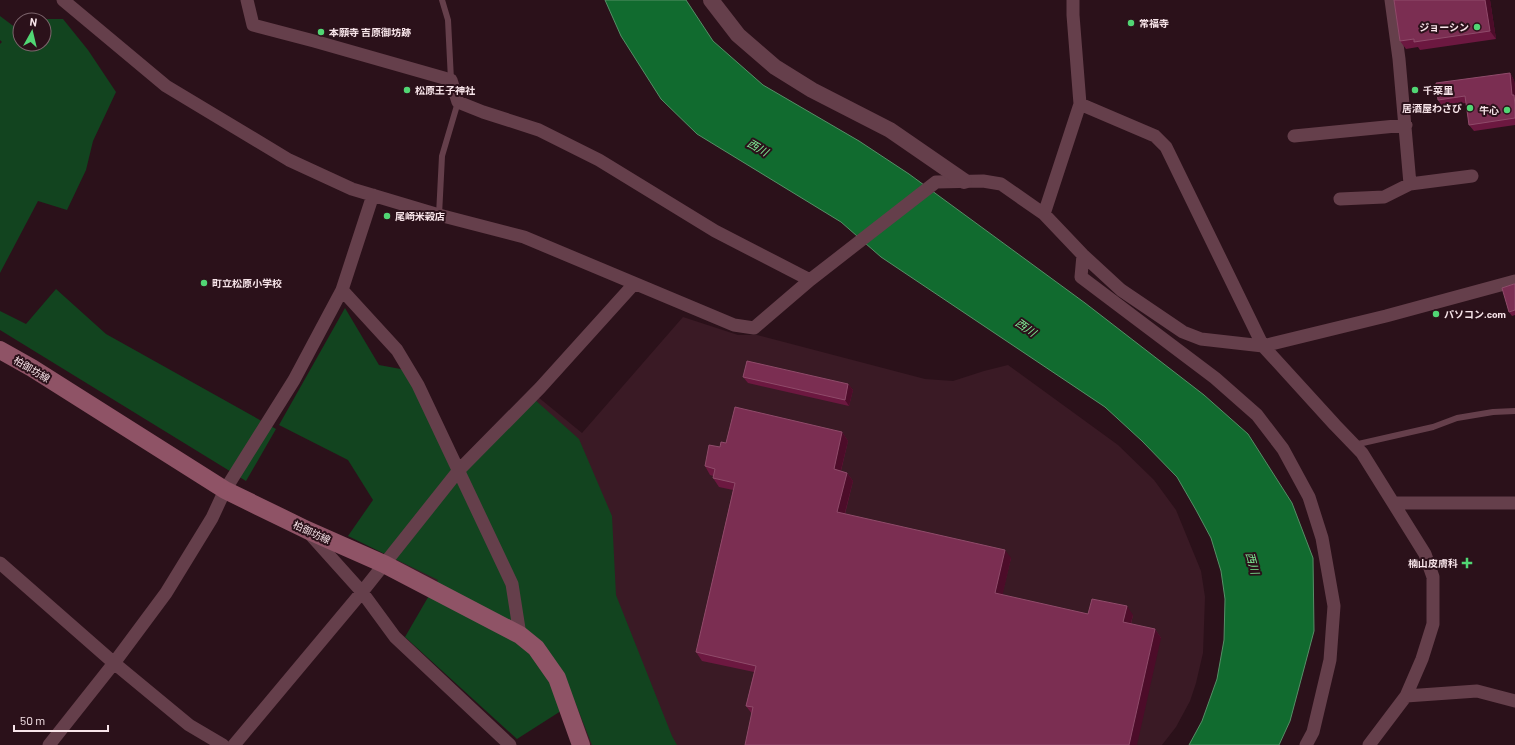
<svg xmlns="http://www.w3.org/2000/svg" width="1515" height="745" font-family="Barlow,'Noto Sans JP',sans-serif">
  <rect width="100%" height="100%" fill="#2b111a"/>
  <path fill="#3a1a25" d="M 683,317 L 738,335 L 757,335 L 925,379 L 953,381 L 984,371 L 1008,365 L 1118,445 L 1154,480 L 1176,510 L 1201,571 L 1205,597 L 1203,653 L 1196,683 L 1190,701 L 1176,727 L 1162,745 L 586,745 L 571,696 L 390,561 L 538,397 L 582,433 Z"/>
  <path fill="#12441f" d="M 0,16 L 20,31 L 20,44 L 44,44 L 44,20 L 39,20 L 42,19 L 63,19 L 88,50 L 116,92 L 93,141 L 86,170 L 67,210 L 38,201 L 0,273 L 0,44 L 2,42 L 0,40 Z
    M 56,289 L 106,334 L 276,429 L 246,481 L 0,330 L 0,311 L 26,324 Z
    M 345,308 L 379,365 L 406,370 L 457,480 L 534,399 L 579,439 L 612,516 L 616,595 L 672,736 L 677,745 L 592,745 L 575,702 L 517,739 L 405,637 L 438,580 L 348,536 L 373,500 L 348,460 L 279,425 Z"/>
  <path fill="#116b2f" stroke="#568f67" d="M 605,0 L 686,0 L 713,41 L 763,85 L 859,141 L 909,174 L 1085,303 L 1204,395 L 1248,434 L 1292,503 L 1313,558 L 1314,631 L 1290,721 L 1279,745 L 1189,745 L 1202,721 L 1217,679 L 1224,640 L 1225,599 L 1221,571 L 1211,538 L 1196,510 L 1177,477 L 1142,441 L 1105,407 L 881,257 L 841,222 L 697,134 L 661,99 L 621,36 Z"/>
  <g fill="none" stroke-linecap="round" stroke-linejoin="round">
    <path stroke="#653f4b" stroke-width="6" d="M 442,0 L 448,20 L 451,80
      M 439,215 L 442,156 L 458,102
      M 1354,445 L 1433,427 L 1457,418 L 1493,412 L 1515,411"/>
    <path stroke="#653f4b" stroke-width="13" d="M 63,0 L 166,86 L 289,160 L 352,189 L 439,215 L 524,237 L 734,325 L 754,328 L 810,280 L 936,182 L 983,181 L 1001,184 L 1044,214 L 1083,255 L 1121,290 L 1183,332 L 1201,339 L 1263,346 L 1386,316 L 1515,281
      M 247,0 L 253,25 L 314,41 L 451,80 L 458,102 L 483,112 L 539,130 L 599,160 L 715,231 L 810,280
      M 1391,0 L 1399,59 L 1410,184
      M 1080,104 L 1155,136 L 1166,147 L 1263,346 L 1335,425 L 1362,453 L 1425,554 L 1433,577 L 1433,624 L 1422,659 L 1406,696 L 1369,745
      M 1294,136 L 1406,125
      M 1340,199 L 1384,197 L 1410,184 L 1472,176
      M 1044,214 L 1080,104 L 1073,15 L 1073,0
      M 1083,255 L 1081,277 L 1215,378 L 1257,415 L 1283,449 L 1309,497 L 1322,538 L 1334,606 L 1330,660 L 1313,732 L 1306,745
      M 342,290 L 397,350 L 418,385 L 512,584 L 520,635
      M 1395,503 L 1515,503
      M 309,533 L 362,592 L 395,637 L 510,745
      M 0,563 L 114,663 L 189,725 L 223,745
      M 1406,696 L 1477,691 L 1515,701
      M 49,745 L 114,663 L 166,593 L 212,518 L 225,490 L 294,380 L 342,290 L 373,195
      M 234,745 L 362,592 L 459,470 L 540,388 L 634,284"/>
    <path stroke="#653f4b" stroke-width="16" d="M 711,0 L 738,35 L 775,67 L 812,90 L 890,130 L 964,181"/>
    <path stroke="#8f5366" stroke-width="18" d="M 0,350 L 32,368 L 225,490 L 307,530 L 384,564 L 520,635 L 536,648 L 557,678 L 581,745"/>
  </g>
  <path fill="#6c1840" d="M 1394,0 L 1490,0 L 1496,39 L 1420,50 L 1418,47 L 1406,49 L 1400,41 Z
    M 1510,73 L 1514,80 L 1515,87 L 1515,125 L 1474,131 L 1469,125 L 1466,103 L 1442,106 L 1438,100 Z
    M 1514,284 L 1515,284 L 1515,315 L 1512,316 L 1509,312 Z
    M 743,377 L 848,384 L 853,390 L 849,406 L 748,383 Z
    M 842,432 L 848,441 L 841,471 L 847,473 L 853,481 L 845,514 L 1011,558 L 1002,595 L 1088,614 L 1133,615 L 1131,624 L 1155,629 L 1161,638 L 752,714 L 746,706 L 754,672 L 702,661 L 696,652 L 733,490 L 719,487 L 713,478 L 713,476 L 710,475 L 705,466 L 720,447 L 726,443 Z"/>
  <path fill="#4c0c29" d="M 1485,0 L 1490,0 L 1496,39 L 1490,31 Z
    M 1510,73 L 1514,80 L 1515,87 L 1515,105 L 1512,95 Z
    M 848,384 L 853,390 L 849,406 L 845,400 Z
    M 842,432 L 848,441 L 839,478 L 834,469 Z
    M 847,473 L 853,481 L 843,520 L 837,512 Z
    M 1005,550 L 1011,558 L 1001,602 L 995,593 Z
    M 1127,606 L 1133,615 L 1129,630 L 1123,622 Z
    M 1155,629 L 1161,638 L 1137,745 L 1129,745 Z"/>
  <path fill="#7b2e52" stroke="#8f4b6a" d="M 1394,0 L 1485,0 L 1490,31 L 1414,42 L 1414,39 L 1400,41 Z
    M 1510,73 L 1512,95 L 1514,95 L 1515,105 L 1515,118 L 1469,125 L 1465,96 L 1438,100 L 1436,83 Z
    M 1514,284 L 1515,284 L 1515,310 L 1509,312 L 1502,288 Z
    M 747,361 L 848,384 L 845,400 L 743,377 Z
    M 735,407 L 842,432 L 834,469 L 847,473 L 837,512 L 1005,550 L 995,593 L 1088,614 L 1092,599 L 1127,606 L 1123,622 L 1155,629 L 1129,745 L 745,745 L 753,707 L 746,706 L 756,666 L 696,652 L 735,483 L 713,478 L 715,469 L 705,466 L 709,445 L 720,447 L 721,442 L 726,443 Z"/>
  <g fill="#51d674" stroke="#2b111a" stroke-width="1.5">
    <circle cx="1131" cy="23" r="4"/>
    <circle cx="1477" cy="27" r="4"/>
    <circle cx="321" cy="32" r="4"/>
    <circle cx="407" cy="90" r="4"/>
    <circle cx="1415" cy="90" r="4"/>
    <circle cx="1470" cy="108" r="4"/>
    <circle cx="1507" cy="110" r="4"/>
    <circle cx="387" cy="216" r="4"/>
    <circle cx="204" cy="283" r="4"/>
    <circle cx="1436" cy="314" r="4"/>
    <path d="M1465 557h4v4h4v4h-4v4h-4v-4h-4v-4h4z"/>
  </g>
  <g text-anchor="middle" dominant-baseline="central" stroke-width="4" stroke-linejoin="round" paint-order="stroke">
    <g font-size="10" font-weight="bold" fill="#f7e4e9" stroke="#2b111a" text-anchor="start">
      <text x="1139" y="23">常福寺</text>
      <text x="1469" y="27" text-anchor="end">ジョーシン</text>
      <text x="329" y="32">本願寺 吉原御坊跡</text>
      <text x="415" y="90">松原王子神社</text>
      <text x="1423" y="90">千菜里</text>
      <text x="1462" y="108" text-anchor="end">居酒屋わさび</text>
      <text x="1499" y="110" text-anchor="end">牛心</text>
      <text x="395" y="216">尾崎米穀店</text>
      <text x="212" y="283">町立松原小学校</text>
      <text x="1444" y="314">パソコン.com</text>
      <text x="1458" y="563" text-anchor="end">楠山皮膚科</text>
    </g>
    <g font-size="10" fill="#f7e4e9" stroke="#2b111a">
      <text transform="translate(32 369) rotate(31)">柏御坊線</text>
      <text transform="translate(312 532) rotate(25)">柏御坊線</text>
    </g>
    <g font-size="11" font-style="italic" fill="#7ee894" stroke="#2b111a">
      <text transform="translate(758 147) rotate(30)">西川</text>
      <text transform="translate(1026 327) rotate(35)">西川</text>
      <text transform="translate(1253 563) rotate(75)">西川</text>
    </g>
  </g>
  <g transform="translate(32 32) rotate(8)"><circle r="19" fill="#2b111a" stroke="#7d656d"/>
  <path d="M0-3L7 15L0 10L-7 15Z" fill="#51d674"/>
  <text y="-6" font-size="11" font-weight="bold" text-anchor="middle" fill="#f7e4e9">N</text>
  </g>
  <path d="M14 725v6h94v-6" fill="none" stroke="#f7e4e9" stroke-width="2"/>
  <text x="20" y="725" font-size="12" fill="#f7e4e9" stroke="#2b111a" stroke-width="3" paint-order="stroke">50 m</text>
</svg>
